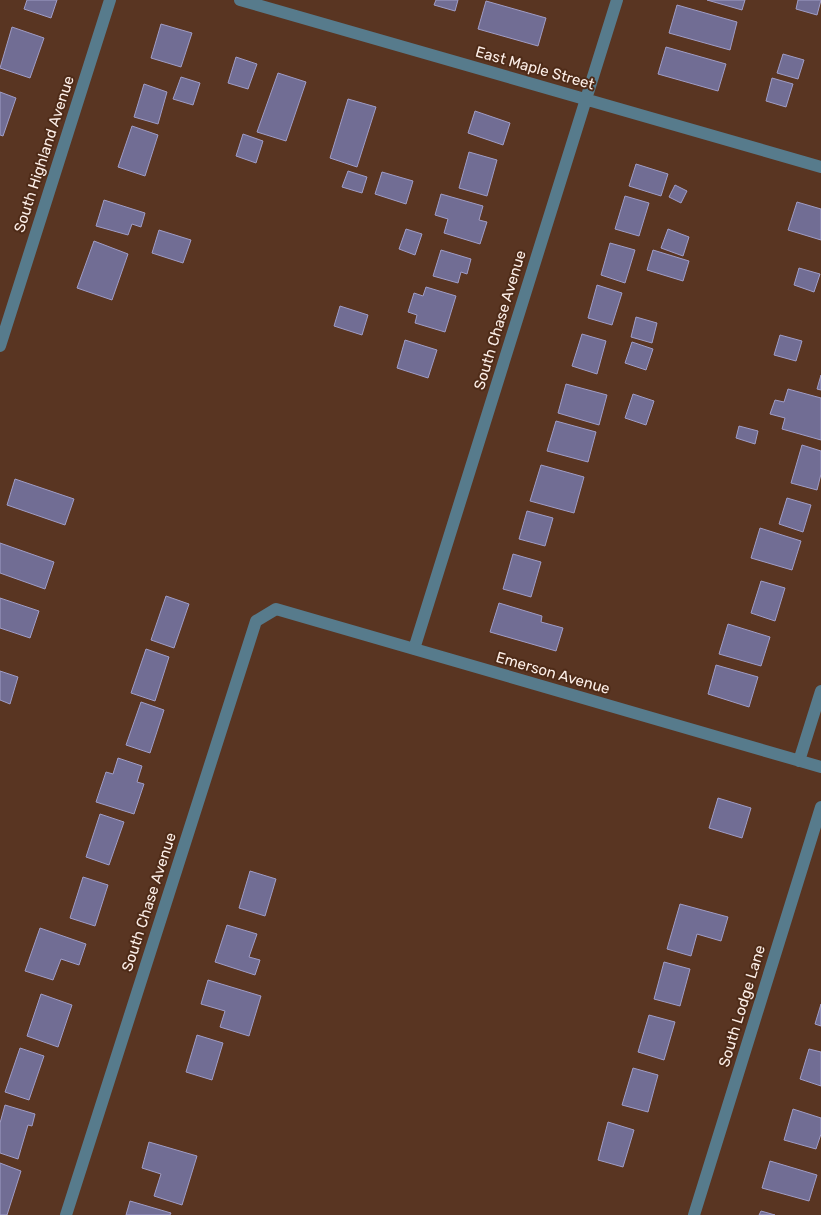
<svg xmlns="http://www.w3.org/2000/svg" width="821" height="1215" font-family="Rubik,sans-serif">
  <rect width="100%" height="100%" fill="#593522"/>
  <path fill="#716d94" stroke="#a09dc6" d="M 27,0 L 57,0 L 51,18 L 24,9 Z
    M 436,0 L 458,0 L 455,11 L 434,5 Z
    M 707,0 L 745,0 L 742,10 Z
    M 798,0 L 821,0 L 817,15 L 796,9 Z
    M 486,1 L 546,18 L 538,46 L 478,29 Z
    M 677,5 L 737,22 L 730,50 L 669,33 Z
    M 161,24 L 192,33 L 181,67 L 151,58 Z
    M 12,27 L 44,38 L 30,78 L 0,68 Z
    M 666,47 L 726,64 L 718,91 L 658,74 Z
    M 783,54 L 804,60 L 798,79 L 777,73 Z
    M 236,57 L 257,64 L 248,89 L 228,83 Z
    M 278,73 L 306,82 L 286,141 L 257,132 Z
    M 181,77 L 200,83 L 193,105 L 173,99 Z
    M 772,78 L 793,84 L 786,107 L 766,101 Z
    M 144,84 L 167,92 L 158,124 L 134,117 Z
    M 0,92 L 16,98 L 3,136 L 0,135 Z
    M 348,99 L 376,107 L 357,167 L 330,158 Z
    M 475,111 L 510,123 L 503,145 L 468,133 Z
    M 132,126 L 158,135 L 145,176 L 118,167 Z
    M 243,134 L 263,141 L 256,163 L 236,156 Z
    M 469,152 L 497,160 L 487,196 L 459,188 Z
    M 636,164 L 668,174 L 661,196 L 629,186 Z
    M 348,171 L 367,177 L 362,193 L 342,187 Z
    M 382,172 L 413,181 L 406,204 L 375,194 Z
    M 675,185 L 687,191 L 681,203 L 669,197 Z
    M 441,194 L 483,206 L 479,220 L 487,222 L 480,244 L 444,233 L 448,219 L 435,215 Z
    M 625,196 L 649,203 L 639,236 L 615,229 Z
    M 104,200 L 145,213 L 141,227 L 132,224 L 128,235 L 96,226 Z
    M 797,202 L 821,209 L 821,240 L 788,230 Z
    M 406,229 L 422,234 L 415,255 L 399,249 Z
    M 668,229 L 689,237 L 683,256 L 661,248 Z
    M 159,230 L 191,240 L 183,263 L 152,253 Z
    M 94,241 L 128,254 L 112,300 L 77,288 Z
    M 610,243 L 635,250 L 625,283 L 601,275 Z
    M 441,250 L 471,259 L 467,274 L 461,272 L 458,283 L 433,276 Z
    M 653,250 L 689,261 L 683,281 L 647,270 Z
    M 799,268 L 820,274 L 814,292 L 794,285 Z
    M 597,285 L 622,293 L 612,325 L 588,318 Z
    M 426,287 L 456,296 L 445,332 L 415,323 L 417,315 L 408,312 L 414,293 L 423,296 Z
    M 340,306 L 368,315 L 362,335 L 334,326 Z
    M 636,317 L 657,323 L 652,343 L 631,337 Z
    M 582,334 L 606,341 L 597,374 L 572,366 Z
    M 780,335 L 802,341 L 796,361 L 774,355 Z
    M 405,340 L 437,350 L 428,378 L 397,368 Z
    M 632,342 L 653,349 L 646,370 L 625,363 Z
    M 821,375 L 821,390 L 817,389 Z
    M 566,384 L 607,395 L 599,425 L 558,413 Z
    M 788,389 L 821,398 L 821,440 L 782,429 L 785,418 L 770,414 L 775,400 L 784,402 Z
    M 633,394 L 654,401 L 646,425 L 625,418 Z
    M 556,421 L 596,432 L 588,462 L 547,451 Z
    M 739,426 L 758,431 L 755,444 L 736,438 Z
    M 802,445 L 821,451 L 821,474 L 817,490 L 791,483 Z
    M 541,465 L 584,477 L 574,513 L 530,501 Z
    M 15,479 L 74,499 L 65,525 L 7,505 Z
    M 787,498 L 811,505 L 803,532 L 779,524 Z
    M 527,511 L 553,518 L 545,546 L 519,539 Z
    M 760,528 L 801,541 L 792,570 L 751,558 Z
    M 0,543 L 54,562 L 45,589 L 0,573 Z
    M 513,554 L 541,562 L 531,597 L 503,589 Z
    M 761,581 L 785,588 L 775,621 L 751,613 Z
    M 166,596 L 189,604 L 174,648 L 151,640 Z
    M 0,598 L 39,611 L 30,638 L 0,628 Z
    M 499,603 L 542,616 L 541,622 L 563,628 L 556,651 L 490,632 Z
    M 728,624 L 770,637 L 761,666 L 719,654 Z
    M 146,649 L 169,657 L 155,701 L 131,693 Z
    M 716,665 L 758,677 L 749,707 L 708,694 Z
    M 0,671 L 18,677 L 10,704 L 0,700 Z
    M 141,702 L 164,710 L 150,753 L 126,745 Z
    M 118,758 L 142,766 L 137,782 L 144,784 L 134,814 L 96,802 L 106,772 L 113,774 Z
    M 718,798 L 751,808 L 742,838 L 709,828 Z
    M 100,814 L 124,822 L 109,865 L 86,857 Z
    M 250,871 L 276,879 L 265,916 L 239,908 Z
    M 83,877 L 108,885 L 95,926 L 70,918 Z
    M 680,904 L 728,917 L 721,941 L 697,934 L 691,956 L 667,949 Z
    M 227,925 L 257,934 L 249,957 L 260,960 L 255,975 L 215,962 Z
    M 40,928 L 86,944 L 79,965 L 61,959 L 53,980 L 25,971 Z
    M 664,962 L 690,969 L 680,1006 L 654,999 Z
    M 208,980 L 261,996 L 249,1036 L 220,1027 L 225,1011 L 201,1004 Z
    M 41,994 L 72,1005 L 58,1047 L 27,1036 Z
    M 821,1004 L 821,1026 L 815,1024 Z
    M 649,1015 L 675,1022 L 664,1060 L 638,1052 Z
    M 197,1035 L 223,1043 L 212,1080 L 186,1072 Z
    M 20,1048 L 44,1056 L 29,1100 L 5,1092 Z
    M 809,1049 L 821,1052 L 821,1086 L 800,1079 Z
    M 633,1068 L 658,1075 L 648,1112 L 622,1105 Z
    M 5,1105 L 35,1114 L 32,1126 L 28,1125 L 18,1159 L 0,1153 L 0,1123 Z
    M 793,1109 L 821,1118 L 821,1134 L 816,1149 L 784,1140 Z
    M 608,1122 L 634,1130 L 623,1167 L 598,1160 Z
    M 149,1142 L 197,1156 L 182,1205 L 154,1196 L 161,1174 L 142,1168 Z
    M 770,1161 L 817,1175 L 809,1201 L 762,1188 Z
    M 0,1163 L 21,1171 L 7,1215 L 0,1215 Z
    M 130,1201 L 171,1213 L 170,1215 L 126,1215 Z
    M 761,1211 L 775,1215 L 759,1215 Z"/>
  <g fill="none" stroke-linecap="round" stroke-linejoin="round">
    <path stroke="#577b8c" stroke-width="12" d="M 240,0 L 821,167
      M 0,346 L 110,0
      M 414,649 L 617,0
      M 799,761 L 821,691
      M 66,1215 L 256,621 L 276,609 L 821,767
      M 694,1215 L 821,807"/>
  </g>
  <g text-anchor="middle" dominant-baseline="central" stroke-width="4" stroke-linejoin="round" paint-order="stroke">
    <g font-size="15" fill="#fceee7" stroke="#4e2b18">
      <text transform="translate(535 68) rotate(16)">East Maple Street</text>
      <text transform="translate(44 154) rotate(-72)">South Highland Avenue</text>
      <text transform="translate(500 320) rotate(-73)">South Chase Avenue</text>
      <text transform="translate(553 673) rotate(16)">Emerson Avenue</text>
      <text transform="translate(149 902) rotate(-72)">South Chase Avenue</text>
      <text transform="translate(742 1006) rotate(-73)">South Lodge Lane</text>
    </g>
  </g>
</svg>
